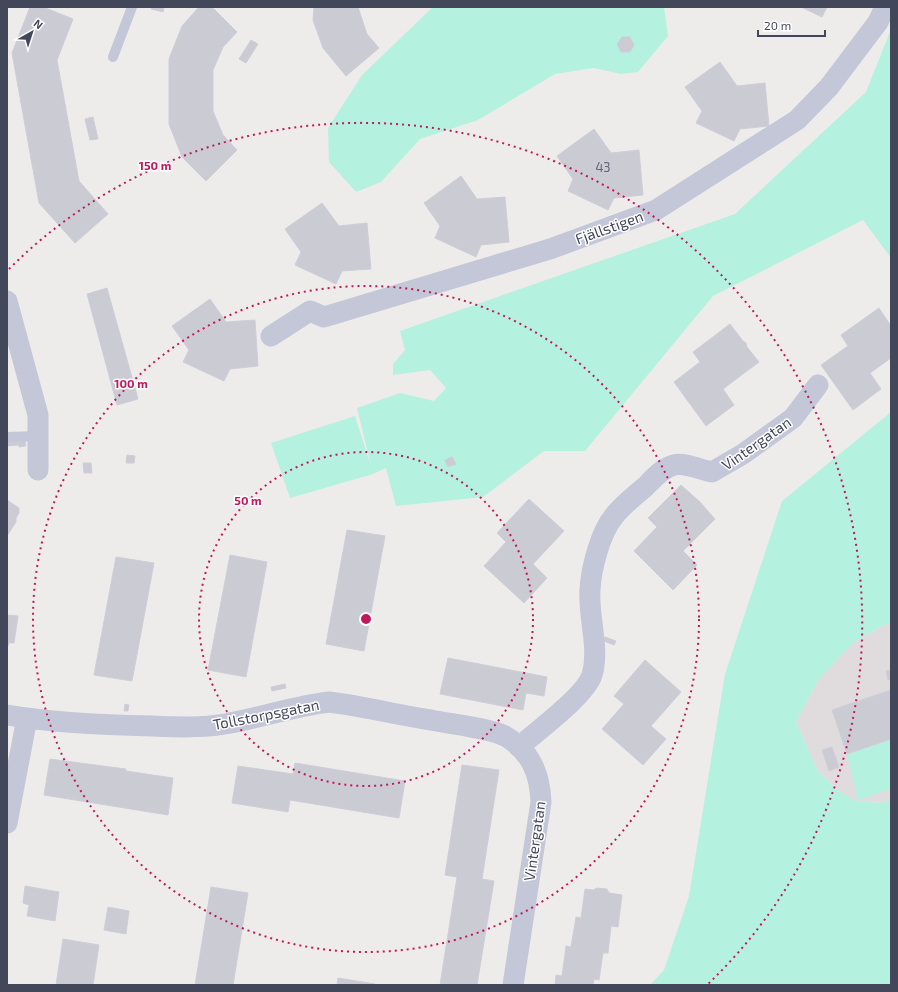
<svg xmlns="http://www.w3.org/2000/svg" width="898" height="992" font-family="'Exo 2',sans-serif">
  <rect width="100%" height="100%" fill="#eeeceb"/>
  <path fill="#e0dcdd" d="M 891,621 L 891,800 L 882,803 L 856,801 L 836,789 L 818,771 L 796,722 L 819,679 L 854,642 Z"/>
  <path fill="#b4f1df" d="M 433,7 L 664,7 L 668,36 L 638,72 L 621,74 L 594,68 L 555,74 L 478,120 L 420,139 L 381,182 L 356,192 L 329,162 L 328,128 L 362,75 Z
    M 891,29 L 891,258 L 863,220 L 713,296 L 585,451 L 544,451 L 483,497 L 396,506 L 386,468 L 373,474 L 290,498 L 271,443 L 355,416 L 371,466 L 357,408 L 400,393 L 434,401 L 446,388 L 430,370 L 393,375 L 393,364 L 405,350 L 400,331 L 735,214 L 866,92 Z
    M 891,412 L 891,621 L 854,642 L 819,679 L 796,722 L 818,771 L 836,789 L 856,801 L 882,803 L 891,800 L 891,985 L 650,985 L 664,970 L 689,896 L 725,674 L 782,501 Z
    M 891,739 L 891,789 L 858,800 L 847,754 Z"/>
  <path fill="#cbcbd4" stroke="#cfced8" d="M 30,7 L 43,7 L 73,19 L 57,60 L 79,181 L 108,214 L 75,243 L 39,203 L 12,53 Z
    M 152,7 L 162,7 L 164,8 L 163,12 L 151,9 Z
    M 199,7 L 212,7 L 237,32 L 223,47 L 213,70 L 213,111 L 223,135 L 237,150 L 206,181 L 182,157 L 169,124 L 169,59 L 182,26 Z
    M 314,7 L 358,7 L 367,34 L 379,48 L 346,76 L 323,48 L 313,20 Z
    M 801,7 L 827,7 L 822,17 Z
    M 622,37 L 630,37 L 634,45 L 630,52 L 621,52 L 617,44 Z
    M 251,40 L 258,44 L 246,63 L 239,59 Z
    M 720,62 L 737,86 L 765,83 L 769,126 L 740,129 L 734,141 L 696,123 L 702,111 L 685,87 Z
    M 93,117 L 98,139 L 90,140 L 85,119 Z
    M 594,129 L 611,153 L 639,150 L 643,195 L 614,198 L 608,210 L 568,191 L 573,179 L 557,156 Z
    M 461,176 L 477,199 L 505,197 L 509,242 L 481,245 L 476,257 L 435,238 L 440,226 L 424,203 Z
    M 322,203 L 339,226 L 367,223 L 371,269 L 342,271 L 336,284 L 295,265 L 301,252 L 285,229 Z
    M 107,288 L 138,399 L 117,405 L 87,294 Z
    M 210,299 L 226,322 L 255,320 L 258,366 L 230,369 L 224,381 L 183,362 L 189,350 L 172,326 Z
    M 879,308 L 891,326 L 891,358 L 870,373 L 881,389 L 853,410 L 821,365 L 848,346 L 841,335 Z
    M 730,324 L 743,341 L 746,343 L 747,347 L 759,362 L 723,389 L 734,405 L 706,426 L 674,382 L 700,362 L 693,352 Z
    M 18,441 L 18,445 L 7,446 L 7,442 Z
    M 25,441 L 26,446 L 19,447 L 18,442 Z
    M 127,455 L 135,456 L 134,463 L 126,463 Z
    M 452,457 L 456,464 L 448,467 L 445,460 Z
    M 83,463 L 91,463 L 92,473 L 84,473 Z
    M 681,485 L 700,502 L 715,519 L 683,551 L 697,565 L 673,590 L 634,551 L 657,527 L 648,518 Z
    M 529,499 L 564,531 L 533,564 L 547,578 L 524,603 L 484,566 L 506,542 L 497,533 Z
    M 7,500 L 19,508 L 19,513 L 16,518 L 16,522 L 7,536 Z
    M 347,530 L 385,536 L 364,651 L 326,644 Z
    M 230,555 L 267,562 L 246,677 L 208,670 Z
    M 116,557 L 154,563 L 132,681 L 94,675 Z
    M 7,615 L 18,616 L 14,643 L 9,643 L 8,646 Z
    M 605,637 L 616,641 L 614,645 L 604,641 Z
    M 448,658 L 547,677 L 544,696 L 526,693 L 523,710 L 440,694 Z
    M 645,660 L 681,692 L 651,726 L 666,739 L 643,765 L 602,729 L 624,704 L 614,696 Z
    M 891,670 L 891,679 L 888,680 L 886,671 Z
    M 285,684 L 286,688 L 272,691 L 271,687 Z
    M 891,690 L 891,739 L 847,754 L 832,710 Z
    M 125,704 L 129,705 L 128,711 L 124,711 Z
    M 832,747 L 839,767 L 829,771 L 822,750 Z
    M 50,759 L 126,769 L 126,771 L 173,778 L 168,815 L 44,795 Z
    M 295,763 L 405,781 L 399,818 L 290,800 L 288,812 L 232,803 L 238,766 L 293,774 Z
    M 462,765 L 499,770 L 482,879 L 494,881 L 477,985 L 440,985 L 457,877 L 445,875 Z
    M 25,886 L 59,892 L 55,921 L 27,916 L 29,905 L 23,903 Z
    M 211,887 L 248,893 L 233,985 L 195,985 Z
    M 596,888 L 607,889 L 609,893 L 622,895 L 618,927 L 611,926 L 608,953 L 603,953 L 599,980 L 594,979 L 593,985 L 555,985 L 556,975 L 562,976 L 566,946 L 571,947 L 576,917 L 581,918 L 585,889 L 594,890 Z
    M 108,907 L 129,911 L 126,934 L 104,930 Z
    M 63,939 L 99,945 L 93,985 L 56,985 Z
    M 338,978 L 375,984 L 375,985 L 337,985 Z"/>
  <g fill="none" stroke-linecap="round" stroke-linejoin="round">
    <path stroke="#c3c7d7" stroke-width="10" d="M 113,57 L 132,7
      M 7,437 L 39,436"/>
    <path stroke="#c3c7d7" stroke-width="21" d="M 7,301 L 38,415 L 38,470
      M 271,336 L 310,311 L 324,317 L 550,249 L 656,210 L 797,120 L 829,87 L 878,22 L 885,7
      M 7,715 C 54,723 104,725 152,726 C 176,727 202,728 225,724 C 260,718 294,706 329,702 C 363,706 397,715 431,720 C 450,724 489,728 505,736 C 531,751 540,774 541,802 L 513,985
      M 519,747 C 537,731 585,696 592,675 C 600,648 588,618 590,590 C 591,569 600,533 614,516 C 623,505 634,496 645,487 C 653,479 662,468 674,465 C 686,462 700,470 712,472 L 743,454 L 793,418 L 818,385
      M 7,823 L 27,718"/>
  </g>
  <g fill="none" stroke="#c2185b" stroke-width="2" stroke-dasharray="2 4">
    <circle cx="366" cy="619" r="167"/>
    <circle cx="366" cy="619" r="333"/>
    <path d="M9 269A500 500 0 1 1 707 985"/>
  </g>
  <g text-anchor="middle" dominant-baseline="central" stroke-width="3" stroke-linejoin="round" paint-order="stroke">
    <g font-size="13" fill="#656878">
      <text x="603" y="167">43</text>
    </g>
    <g font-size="15" fill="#43475a" stroke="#fff">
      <text transform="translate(609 227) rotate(-20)">Fjällstigen</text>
      <text transform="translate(756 443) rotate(-35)">Vintergatan</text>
      <text transform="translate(266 714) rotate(-11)">Tollstorpsgatan</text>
      <text transform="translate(534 841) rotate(-82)">Vintergatan</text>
    </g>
  </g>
  <circle cx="366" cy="619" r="6" fill="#c2185b" stroke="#fff" stroke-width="2"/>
  <g font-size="12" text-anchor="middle" font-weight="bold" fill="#c2185b" stroke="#fff" stroke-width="3" stroke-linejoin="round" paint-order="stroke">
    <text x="155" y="170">150 m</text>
    <text x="131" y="388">100 m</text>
    <text x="248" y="505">50 m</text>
  </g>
  <rect width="898" height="992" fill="none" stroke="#43475a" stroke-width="16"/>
  <g transform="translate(32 32) rotate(39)" stroke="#ffffff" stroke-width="3" paint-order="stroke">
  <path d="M0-3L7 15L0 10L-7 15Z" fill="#43475a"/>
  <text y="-6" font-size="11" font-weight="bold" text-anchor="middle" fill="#43475a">N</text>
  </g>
  <path d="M758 30v6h67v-6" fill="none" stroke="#43475a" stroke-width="2"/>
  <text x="764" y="30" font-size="12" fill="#43475a" stroke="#ffffff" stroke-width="3" paint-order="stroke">20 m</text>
</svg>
